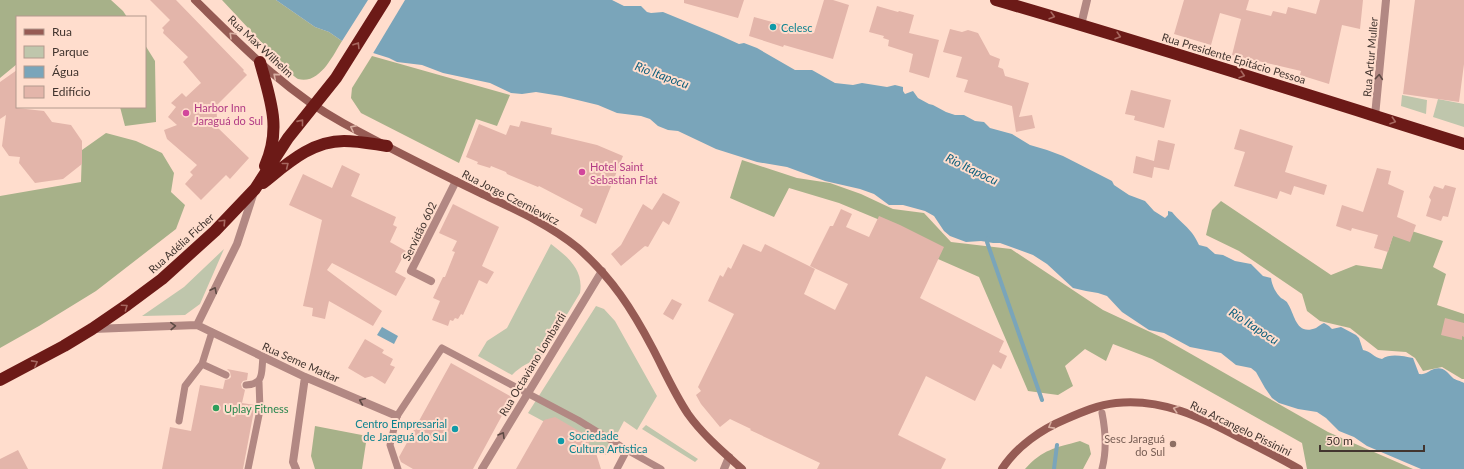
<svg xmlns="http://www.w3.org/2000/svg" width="1464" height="469" font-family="Lato,sans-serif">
  <rect width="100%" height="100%" fill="#ffddcd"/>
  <path fill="#bfc6ac" d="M 1402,95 L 1427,100 L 1426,114 L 1401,106 Z
    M 1438,99 L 1464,104 L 1464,127 L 1433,117 Z
    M 551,244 C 568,257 584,270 580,293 L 540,359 C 529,362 521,366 512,375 L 478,356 L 487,341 L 507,328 Z
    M 224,249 L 200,304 L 185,315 L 142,316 L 184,287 Z
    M 596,306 L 604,309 L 615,321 L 657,396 L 637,430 L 624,421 L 606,455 L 528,413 Z
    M 646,425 L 698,459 L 695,462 L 642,429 Z"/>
  <path fill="#a7b189" d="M 0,0 L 111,0 L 123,11 L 127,17 L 17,17 L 17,64 L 0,78 Z
    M 222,0 L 276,0 L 315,27 L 329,32 L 342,41 C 333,55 320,85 298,79 C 296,78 293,75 291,74 Z
    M 145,45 L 155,61 L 156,122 L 125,126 L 120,107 L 145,107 Z
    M 372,56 L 510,95 L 497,126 L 476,119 L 459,163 L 361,113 L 351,98 L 352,88 Z
    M 106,133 L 136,141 L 162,153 L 174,173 L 171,192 L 185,205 L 176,229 L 96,291 L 39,326 L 0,348 L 0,196 L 81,182 L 82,150 Z
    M 742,160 L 797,178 L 830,183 L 861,194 L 893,209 L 924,213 L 951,242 L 1011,249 L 1103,310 L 1163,338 L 1328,432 L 1413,469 L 1307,469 L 1302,443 L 1152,359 L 1113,344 L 1106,361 L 1085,349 L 1065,366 L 1073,386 L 1058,395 L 1028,391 L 979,277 L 938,259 L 911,233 L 839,203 L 789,188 L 774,217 L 730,198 Z
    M 1221,201 L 1331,275 L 1356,265 L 1382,269 L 1396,226 L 1443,241 L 1433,267 L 1446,274 L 1437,305 L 1464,314 L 1464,379 L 1462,379 L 1442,367 L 1423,371 L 1415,358 L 1406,352 L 1378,350 L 1350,328 L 1320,321 L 1307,311 L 1302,294 L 1239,251 L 1206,235 L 1212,210 Z
    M 315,426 L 367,436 L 362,469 L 315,469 L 311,456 Z
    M 1080,441 L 1089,445 L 1091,454 L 1083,469 L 1025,469 C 1043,449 1055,448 1080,441 Z"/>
  <path fill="#7aa5ba" d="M 276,0 L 368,0 L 342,41 L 329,32 L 315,27 Z
    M 403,0 L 612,0 L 624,6 L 641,6 L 647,12 L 651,13 L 663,12 L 719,35 L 739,44 L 744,43 L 757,48 L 795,70 L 812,70 L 835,83 L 853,85 L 862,83 L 887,87 L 895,85 L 903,87 L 903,91 L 905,94 L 913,91 L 918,98 L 929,104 L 933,105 L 946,112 L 955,115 L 964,115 L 975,121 L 984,122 L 990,128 L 1012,134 L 1030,145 L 1047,150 L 1063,156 L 1112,181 L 1114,185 L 1129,195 L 1145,201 L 1154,211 L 1165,218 L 1168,215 L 1168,211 L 1172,212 C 1178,220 1186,225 1192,233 C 1195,237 1197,241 1199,245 L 1207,247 L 1215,254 L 1223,255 L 1235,261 L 1251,264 L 1263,276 L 1271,278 C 1272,286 1276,293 1281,298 C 1284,300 1287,301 1288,304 C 1295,315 1296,336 1316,328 C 1319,326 1321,324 1324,323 L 1329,326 L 1332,329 L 1341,327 L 1356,335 L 1359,338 L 1363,350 C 1371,351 1374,358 1382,359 C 1390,353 1403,356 1413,358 L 1419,374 C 1426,375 1428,371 1434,369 C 1443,366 1447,372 1453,378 C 1455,380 1461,381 1464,383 L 1464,469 L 1421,469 L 1367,446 L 1354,437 L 1339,431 L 1326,418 L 1317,412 L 1298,409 L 1279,403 L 1272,398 L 1265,388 L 1256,372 L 1251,368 L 1236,365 L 1221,353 L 1190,347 L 1164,333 L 1149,330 L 1122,312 L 1107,296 L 1098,293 L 1086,291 L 1073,288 L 1047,264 L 1033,255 L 1000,243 L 993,243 L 981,241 L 966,242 L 950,236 L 944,231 L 934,216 L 925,211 L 903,205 L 889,205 L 874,194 L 860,189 L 825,181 L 787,167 L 757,162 L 716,149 L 678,131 L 668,130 L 658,126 L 650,119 L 641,116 L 617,113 L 598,105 L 561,96 L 536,92 L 522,94 L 511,93 L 490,83 L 443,73 L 422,65 L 397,62 L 389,58 L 370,52 Z
    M 382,327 L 398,336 L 394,344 L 377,335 Z"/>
  <path fill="#ffddcd" d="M 400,0 L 405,0 L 372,55 L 369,53 L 368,51 Z"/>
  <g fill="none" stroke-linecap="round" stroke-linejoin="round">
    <path stroke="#7aa5ba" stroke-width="4" d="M 988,238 L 987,242 L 1042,400
      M 1054,469 L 1057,445"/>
  </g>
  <path fill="#e3b5aa" d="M 150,0 L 176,0 L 244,70 L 243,71 L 247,75 L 216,106 L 218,128 L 249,158 L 230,179 L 226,175 L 201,200 L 185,184 L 193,175 L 190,172 L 197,165 L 167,139 L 164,130 L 177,125 L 168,117 L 176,107 L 171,103 L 182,93 L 186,97 L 201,83 L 183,62 L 188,57 L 163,33 L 164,30 L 162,28 L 170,20 Z
    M 684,0 L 744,0 L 738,18 L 684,3 Z
    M 824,0 L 833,0 L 849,5 L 833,59 L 784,45 L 783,47 L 749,36 L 754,17 L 814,33 Z
    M 1184,0 L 1249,0 L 1246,10 L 1271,16 L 1273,11 L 1286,14 L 1288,7 L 1316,14 L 1320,0 L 1363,0 L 1360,29 L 1342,25 L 1329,84 L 1300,75 L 1301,71 L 1232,55 L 1241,19 L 1220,13 L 1211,45 L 1174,34 Z
    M 1415,0 L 1464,0 L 1464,64 L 1459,102 L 1403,94 Z
    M 877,6 L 898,12 L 899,11 L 914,15 L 909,33 L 939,40 L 929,78 L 909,72 L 913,54 L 888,46 L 889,40 L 883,38 L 884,36 L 869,32 Z
    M 950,29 L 962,32 L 968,30 L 978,33 L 990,55 L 1000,59 L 998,67 L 1003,69 L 1005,76 L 1029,83 L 1019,117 L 1032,115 L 1035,128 L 1016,132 L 1012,106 L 964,92 L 968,80 L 956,77 L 962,57 L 943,52 Z
    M 17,70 L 17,108 L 44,111 L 52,122 L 71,125 L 82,141 L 82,164 L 63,179 L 35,183 L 19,163 L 20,157 L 9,156 L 2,146 L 6,115 L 0,119 L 0,82 Z
    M 1131,90 L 1171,100 L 1164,128 L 1134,120 L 1135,116 L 1125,114 Z
    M 521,121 L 552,128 L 551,134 L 597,145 L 623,156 L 596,224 L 580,216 L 583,209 L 539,186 L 538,187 L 507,174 L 506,172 L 491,166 L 490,168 L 477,164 L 478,162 L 466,157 L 479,124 L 506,135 L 510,125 L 519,127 Z
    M 1240,129 L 1293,146 L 1285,172 L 1327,185 L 1324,195 L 1294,186 L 1291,195 L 1280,191 L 1277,199 L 1234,186 L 1245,152 L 1234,149 Z
    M 1158,140 L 1175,144 L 1169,170 L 1154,167 L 1152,178 L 1133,173 L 1136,156 L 1154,161 Z
    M 342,165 L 360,174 L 351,196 L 396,217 L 393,225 L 397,227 L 390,242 L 406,251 L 395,272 L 406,278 L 396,296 L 332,263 L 327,270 L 382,311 L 373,326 L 329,301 L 325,319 L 312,316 L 313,308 L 303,306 L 322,220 L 289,205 L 303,174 L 332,188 Z
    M 1377,168 L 1391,171 L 1388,184 L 1404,191 L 1397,217 L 1416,225 L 1410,242 L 1393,236 L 1388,252 L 1374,248 L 1378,235 L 1352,228 L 1351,231 L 1336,226 L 1342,205 L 1363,212 Z
    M 1445,185 L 1456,188 L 1448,217 L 1443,216 L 1441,221 L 1426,216 L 1431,200 L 1429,197 L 1434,186 L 1443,189 Z
    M 663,193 L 680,202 L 669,225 L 663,221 L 648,247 L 645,246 L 621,266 L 611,254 L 621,245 L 643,204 L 652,210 Z
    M 453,204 L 499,227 L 482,266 L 494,272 L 487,284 L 479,280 L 463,315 L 461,314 L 458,319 L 455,318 L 453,321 L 450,320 L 448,326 L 432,320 L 440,301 L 433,298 L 443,277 L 445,277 L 455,252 L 452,251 L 457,241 L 439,233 Z
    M 841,209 L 852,214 L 846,227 L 869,237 L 879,216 L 900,225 L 944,247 L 920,298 L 1004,341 L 999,352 L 1007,356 L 1001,369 L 993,364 L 975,401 L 926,376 L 898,435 L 946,459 L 941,469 L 817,469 L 820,463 L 750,430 L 751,429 L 730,419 L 720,427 L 701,404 L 696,395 L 701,391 L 698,387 L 734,314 L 708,301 L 720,275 L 723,277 L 728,267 L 731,269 L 743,244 L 761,252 L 765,244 L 815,269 L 804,294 L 835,310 L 848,284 L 810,266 L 830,226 L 833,226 Z
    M 672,299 L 682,304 L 673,320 L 663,314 Z
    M 1445,318 L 1464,323 L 1464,337 L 1462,336 L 1462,340 L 1441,335 Z
    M 365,339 L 384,350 L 382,353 L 393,359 L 390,365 L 395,367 L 385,384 L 372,376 L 365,378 L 348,368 Z
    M 451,363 L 512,397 L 473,469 L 413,469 L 401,462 L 399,457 Z
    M 227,369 L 248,373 L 247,380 L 243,381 L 241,384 L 242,388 L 245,390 L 242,403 L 255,405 L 243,469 L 162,469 L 170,427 L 191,431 L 200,385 L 223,389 L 225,380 L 229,379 L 231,377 L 230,372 Z
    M 555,417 L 591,438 L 589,444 L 597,448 L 595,450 L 601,469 L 516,469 L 544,420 Z
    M 18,450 L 28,469 L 0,469 L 0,459 Z"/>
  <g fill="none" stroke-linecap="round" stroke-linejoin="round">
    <path stroke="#b28883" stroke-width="7" d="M 202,364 L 226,375
      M 246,385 C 265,384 261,372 263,357
      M 1102,413 C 1106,433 1107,450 1102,469
      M 179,421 L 185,386 L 202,364 L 212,332
      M 248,469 L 260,410 L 259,382
      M 398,469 L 390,445 L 397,416 L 442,348 L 578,420 L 627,450 L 661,469
      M 617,469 L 627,450"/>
    <path stroke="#b28883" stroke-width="8" d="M 1081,25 L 1087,0
      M 1375,116 L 1386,0
      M 431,281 L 411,271 L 456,181
      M 197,325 L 237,244 L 254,192
      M 93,329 L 197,325 L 305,377 L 397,416
      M 296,469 L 293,462 L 305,377
      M 482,469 L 602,271
      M 724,469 L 729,457"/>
    <path stroke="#965b54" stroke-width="8" d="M 195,0 C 241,45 286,92 343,123 C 387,147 433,170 478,192 C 512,208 549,224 578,248 C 612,278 632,309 653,349 C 664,370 674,393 688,414 C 703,435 723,452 742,469
      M 1002,469 C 1017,446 1042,429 1066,419 C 1082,412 1098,405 1116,403 C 1161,398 1201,417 1240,438 C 1260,448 1280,458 1299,469"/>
    <path stroke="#6c1a17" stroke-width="12" d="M 996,0 C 1152,45 1308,95 1464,144
      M 260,62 C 270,99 282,128 265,166
      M 263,183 C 287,164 311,141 344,141 C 359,141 373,144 387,146
      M 0,380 L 64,346 L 92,329 L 127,305 L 162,279 L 215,231 L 255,189 L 288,138 L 336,78 L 385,0"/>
  </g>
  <defs><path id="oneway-chevron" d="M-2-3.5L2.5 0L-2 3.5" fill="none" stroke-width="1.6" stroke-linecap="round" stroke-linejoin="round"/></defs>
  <g stroke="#a76860">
    <use href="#oneway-chevron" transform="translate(1052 16) rotate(16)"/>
    <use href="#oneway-chevron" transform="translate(1118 36) rotate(17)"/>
    <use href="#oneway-chevron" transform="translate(357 45) rotate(-58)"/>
    <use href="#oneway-chevron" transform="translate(1242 75) rotate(17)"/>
    <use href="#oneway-chevron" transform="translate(1393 121) rotate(18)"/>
    <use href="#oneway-chevron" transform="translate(301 122) rotate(-51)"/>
    <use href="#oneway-chevron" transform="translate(286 165) rotate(-38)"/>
    <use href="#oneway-chevron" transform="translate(223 222) rotate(-46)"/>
    <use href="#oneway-chevron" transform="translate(125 307) rotate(-35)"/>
    <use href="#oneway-chevron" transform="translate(35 363) rotate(-29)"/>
  </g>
  <g stroke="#dab0a3">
    <use href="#oneway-chevron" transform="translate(232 35) rotate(-136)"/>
    <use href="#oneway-chevron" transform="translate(276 76) rotate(-140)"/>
    <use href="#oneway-chevron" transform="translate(353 128) rotate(-153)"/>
    <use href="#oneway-chevron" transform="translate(1176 409) rotate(-163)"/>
    <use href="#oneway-chevron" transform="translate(1051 426) rotate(151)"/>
  </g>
  <g stroke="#5e4a44">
    <use href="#oneway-chevron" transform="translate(1379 77) rotate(-85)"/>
    <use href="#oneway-chevron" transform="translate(214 290) rotate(-63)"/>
    <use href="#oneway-chevron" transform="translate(173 326) rotate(-2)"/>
    <use href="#oneway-chevron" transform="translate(362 401) rotate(-157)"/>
    <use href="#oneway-chevron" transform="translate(502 435) rotate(-59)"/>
  </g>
  <g fill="#0f9aa8" stroke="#ffddcd" stroke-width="1.5">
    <circle cx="773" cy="27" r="4"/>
    <circle cx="455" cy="429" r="4"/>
    <circle cx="561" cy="441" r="4"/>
  </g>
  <g fill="#d1479c" stroke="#ffddcd" stroke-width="1.5">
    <circle cx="186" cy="113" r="4"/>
    <circle cx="582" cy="172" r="4"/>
  </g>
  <circle fill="#2e9e5b" stroke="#ffddcd" stroke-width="1.5" cx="216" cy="408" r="4"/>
  <circle fill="#8d6e63" stroke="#ffddcd" stroke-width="1.5" cx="1173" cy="444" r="4"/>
  <g text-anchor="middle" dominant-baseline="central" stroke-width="4" stroke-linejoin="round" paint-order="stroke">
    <g font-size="11" fill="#0d838f" stroke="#ffddcd" text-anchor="start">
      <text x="781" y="27">Celesc</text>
      <text x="447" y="423" text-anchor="end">Centro Empresarial<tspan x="447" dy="13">de Jaraguá do Sul</tspan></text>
      <text x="569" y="435">Sociedade<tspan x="569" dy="13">Cultura Artística</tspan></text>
    </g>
    <g font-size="11" fill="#42352f" stroke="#ffddcd">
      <text transform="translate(261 46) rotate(43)">Rua Max Wilhelm</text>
      <text transform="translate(1370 57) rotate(-85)">Rua Artur Muller</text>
      <text transform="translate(1234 58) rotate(17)">Rua Presidente Epitácio Pessoa</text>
      <text transform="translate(511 197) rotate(27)">Rua Jorge Czerniewicz</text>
      <text transform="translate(419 231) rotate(-64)">Servidão 602</text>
      <text transform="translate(181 243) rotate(-42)">Rua Adélia Ficher</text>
      <text transform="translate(301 362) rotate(24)">Rua Seme Mattar</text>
      <text transform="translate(532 364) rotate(-59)">Rua Octaviano Lombardi</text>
      <text transform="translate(1241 428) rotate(26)">Rua Arcangelo Pissinini</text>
    </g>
    <g font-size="11" fill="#b23c85" stroke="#ffddcd" text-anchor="start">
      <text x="194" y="107">Harbor Inn<tspan x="194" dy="13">Jaraguá do Sul</tspan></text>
      <text x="590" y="166">Hotel Saint<tspan x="590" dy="13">Sebastian Flat</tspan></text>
    </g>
    <g font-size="11" fill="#27864d" stroke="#ffddcd" text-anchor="start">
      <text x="224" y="408">Uplay Fitness</text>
    </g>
    <g font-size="11" fill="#785e54" stroke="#ffddcd" text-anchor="end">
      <text x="1165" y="438">Sesc Jaraguá<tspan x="1165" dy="13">do Sul</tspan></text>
    </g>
    <g font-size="12" font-style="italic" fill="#0c5f7d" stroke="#ffddcd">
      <text transform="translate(662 75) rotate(20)">Rio Itapocu</text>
      <text transform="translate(972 169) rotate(26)">Rio Itapocu</text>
      <text transform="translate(1254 326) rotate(33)">Rio Itapocu</text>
    </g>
  </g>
  <rect x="16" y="16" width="130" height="92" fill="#ffddcd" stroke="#b39a8e"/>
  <rect x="24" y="29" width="20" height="6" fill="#965b54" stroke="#b39a8e"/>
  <text x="52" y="36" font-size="12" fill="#42352f">Rua</text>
  <rect x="24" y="46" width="20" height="12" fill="#bfc6ac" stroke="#b39a8e"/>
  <text x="52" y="56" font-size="12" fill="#42352f">Parque</text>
  <rect x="24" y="66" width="20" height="12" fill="#7aa5ba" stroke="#b39a8e"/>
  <text x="52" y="76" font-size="12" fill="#42352f">Água</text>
  <rect x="24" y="86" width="20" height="12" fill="#e3b5aa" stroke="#b39a8e"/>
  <text x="52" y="96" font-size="12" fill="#42352f">Edifício</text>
  <path d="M1320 445v6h104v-6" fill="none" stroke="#42352f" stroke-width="2"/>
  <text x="1326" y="445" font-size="12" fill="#42352f" stroke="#ffddcd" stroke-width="3" paint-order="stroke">50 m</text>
</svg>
